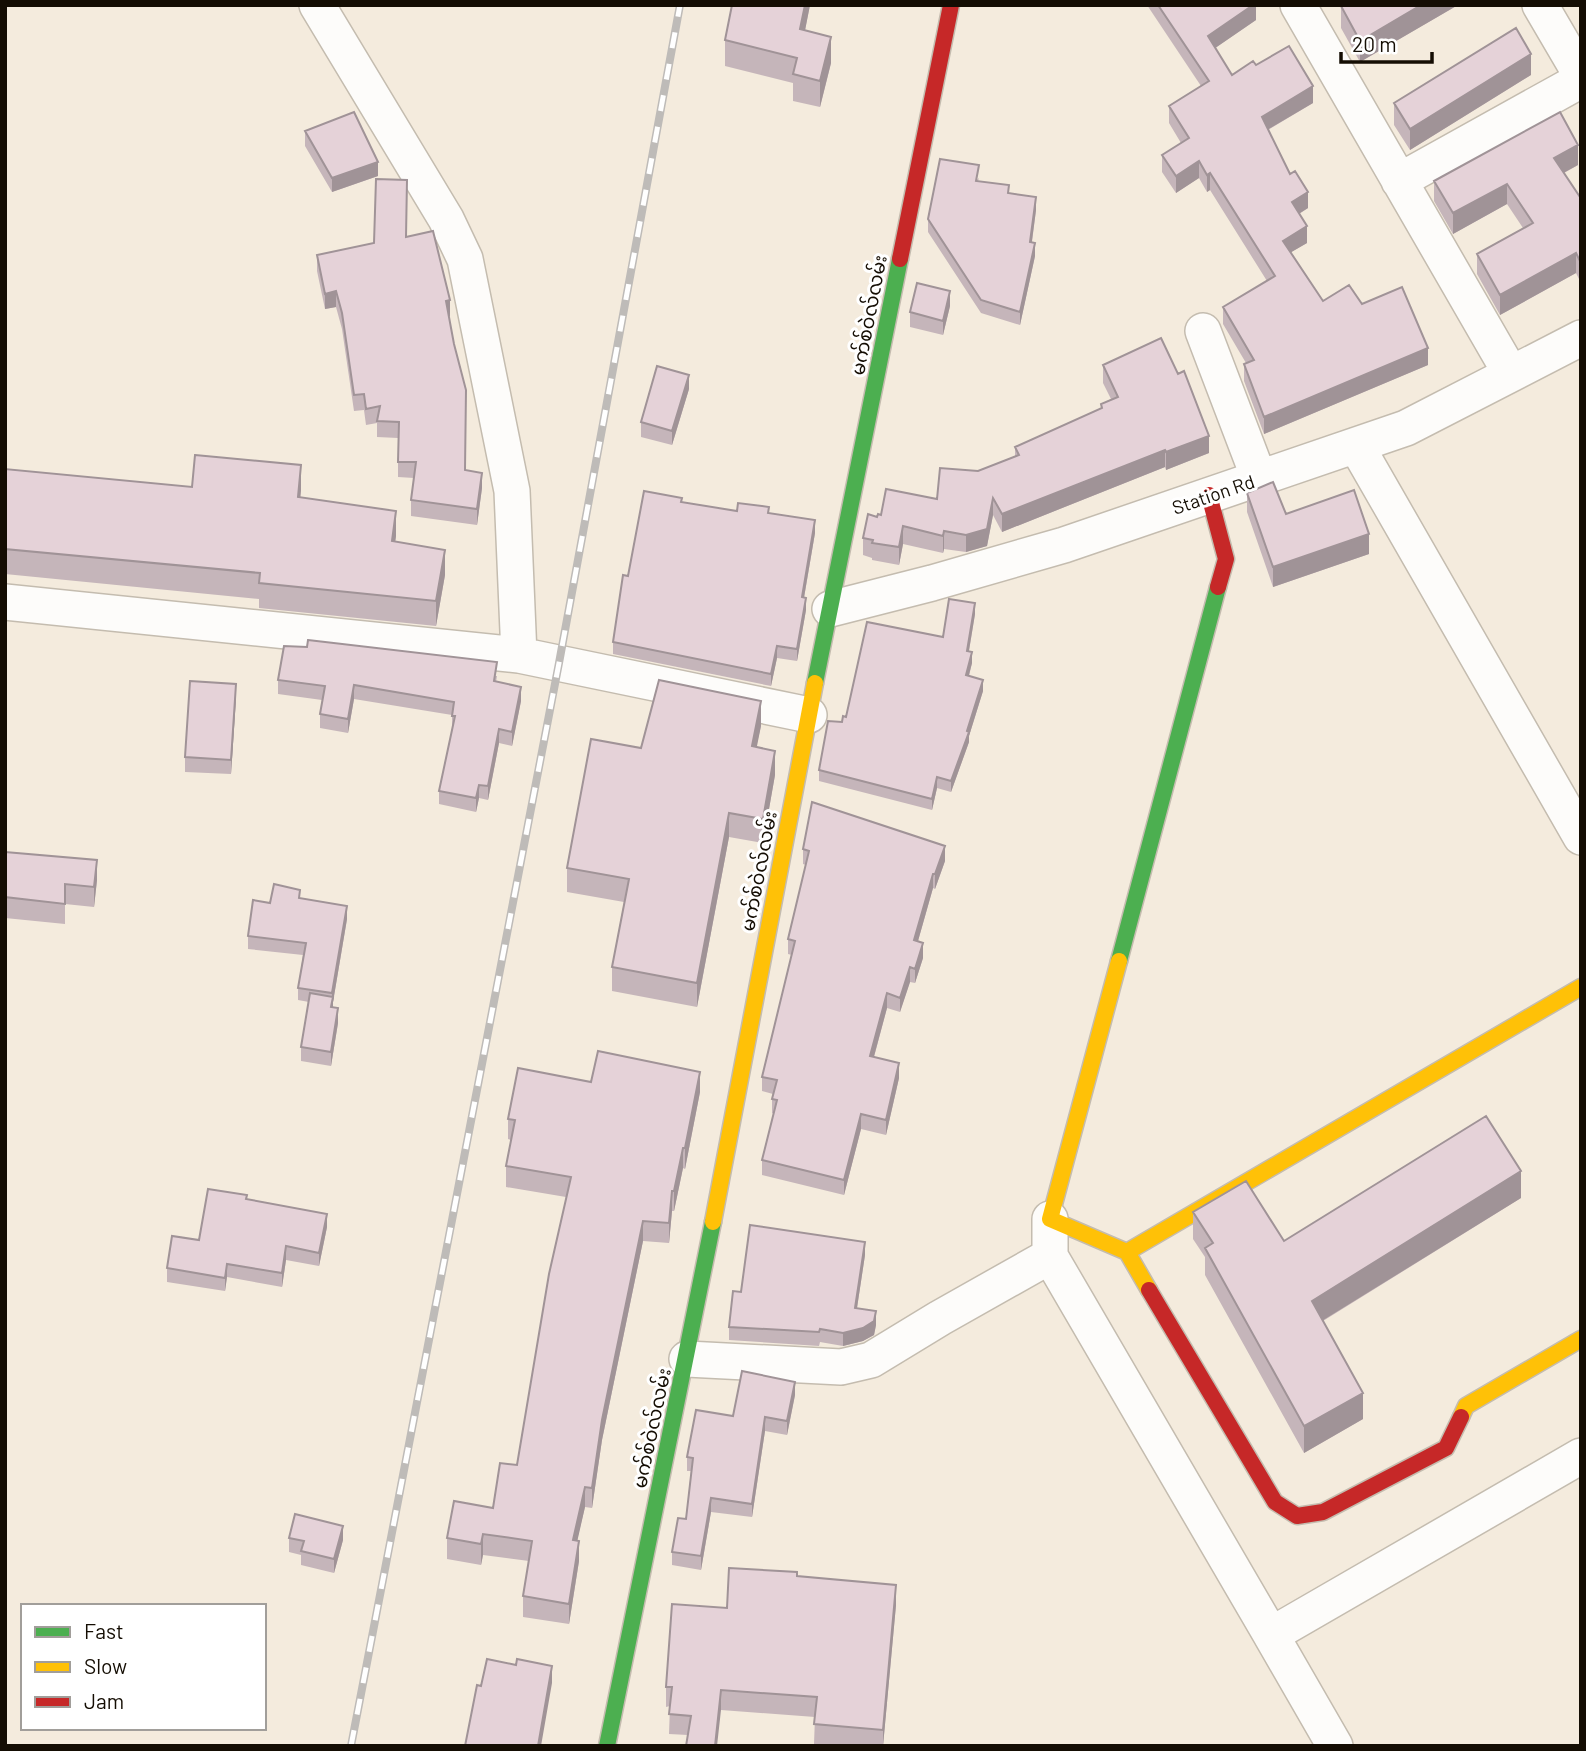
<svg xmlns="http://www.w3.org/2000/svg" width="1586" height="1751" font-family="Barlow,'Noto Sans Myanmar',sans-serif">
  <rect width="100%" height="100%" fill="#f4ebdd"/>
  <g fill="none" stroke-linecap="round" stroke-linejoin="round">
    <g stroke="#c4bcaf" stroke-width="38">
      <path id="street" d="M 317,5 L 446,219 L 465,259 L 512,491 L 519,655
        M 1298,5 L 1511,374
        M 1540,5 L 1581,75
        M 1399,181 L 1581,80
        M 1203,331 L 1259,478
        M 1356,445 L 1581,837
        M 5,602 L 519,655 L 809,715
        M 830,609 L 932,583 L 1064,545 L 1406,428 L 1581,338
        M 1050,1219 L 1050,1256 L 1271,1635 L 1581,1456
        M 687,1359 L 841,1367 L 871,1360 L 940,1318 L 1050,1256
        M 1271,1635 L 1335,1746"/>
    </g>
    <g stroke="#c4bcaf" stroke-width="19">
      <path id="fast" d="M 815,683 L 900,259
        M 1119,961 L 1218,587
        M 607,1746 L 713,1222"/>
    </g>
    <g stroke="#c4bcaf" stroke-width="19">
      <path id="slow" d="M 1119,961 L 1050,1219 L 1127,1252
        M 713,1222 L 815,683
        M 1149,1290 L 1127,1252 L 1581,987
        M 1461,1417 L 1466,1406 L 1581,1339"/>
    </g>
    <g stroke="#c4bcaf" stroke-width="19">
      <path id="jam" d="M 900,259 L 951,5
        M 1209,495 L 1226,559 L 1218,587
        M 1149,1290 L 1275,1502 L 1297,1516 L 1323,1512 L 1446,1448 L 1461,1417"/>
    </g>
    <use href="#street" stroke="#fdfcfa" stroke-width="35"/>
    <use href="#fast" stroke="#4caf50" stroke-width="16"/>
    <use href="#slow" stroke="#ffc107" stroke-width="16"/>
    <use href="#jam" stroke="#c62828" stroke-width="16"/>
    <g stroke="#bebbb8" stroke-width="8">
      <path id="rail" d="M 351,1746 L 559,663 L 680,5"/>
    </g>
    <use href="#rail" stroke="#fff" stroke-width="5" stroke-dasharray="16" stroke-linecap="butt"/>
  </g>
  <path fill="#c5b5ba" d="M 732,5 L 810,5 L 805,30 L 831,63 L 820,107 L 793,101 L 793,83 L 725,66 L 725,40 Z
    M 1147,5 L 1256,5 L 1256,20 L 1215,48 L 1232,75 L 1256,65 L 1313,103 L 1268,130 L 1308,208 L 1299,214 L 1307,243 L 1291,252 L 1323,301 L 1362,304 L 1428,365 L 1264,434 L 1244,381 L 1244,364 L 1246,363 L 1223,324 L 1223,307 L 1267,281 L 1210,190 L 1207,192 L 1199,178 L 1176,193 L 1162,172 L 1162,155 L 1181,143 L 1169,123 L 1169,106 L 1201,86 Z
    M 1342,5 L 1458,5 L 1360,62 L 1341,28 L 1341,6 Z
    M 1531,75 L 1410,150 L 1394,125 L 1394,103 Z
    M 305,131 L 378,176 L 332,192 L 305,146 Z
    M 1578,165 L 1564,173 L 1580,197 L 1581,197 L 1581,283 L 1576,273 L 1500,315 L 1477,274 L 1477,254 L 1523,228 L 1507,204 L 1453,234 L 1434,201 L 1434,181 Z
    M 979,178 L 978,181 L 1009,193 L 1036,210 L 1032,242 L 1035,256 L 1020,325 L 981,313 L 928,232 L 928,219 Z
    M 406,236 L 450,316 L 449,316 L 465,470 L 482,488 L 477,525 L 411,516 L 411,500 L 414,478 L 398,477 L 398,438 L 377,437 L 377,423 L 366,425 L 364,410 L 354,411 L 342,329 L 336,307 L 325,309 L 317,271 L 317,255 Z
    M 950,306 L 943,335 L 910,327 L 910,312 Z
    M 1103,365 L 1209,453 L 1166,470 L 1165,467 L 1002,532 L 993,515 L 987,546 L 966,552 L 944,549 L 943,553 L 903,544 L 899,565 L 872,560 L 872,558 L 863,555 L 863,538 L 877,517 L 937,499 L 978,471 L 1015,456 L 1015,447 L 1101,409 L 1101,404 L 1111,399 L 1103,383 Z
    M 689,389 L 672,445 L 641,437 L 641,422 Z
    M 5,469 L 192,487 L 301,490 L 300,498 L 396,536 L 395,541 L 445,575 L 436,626 L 259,608 L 259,599 L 5,574 Z
    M 1247,493 L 1286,514 L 1369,554 L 1273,587 L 1247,512 Z
    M 682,502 L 737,511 L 769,513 L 815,533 L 804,598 L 806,610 L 797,661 L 777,658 L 771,686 L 613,654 L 613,642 L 628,576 Z
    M 975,614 L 969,651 L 972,663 L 969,676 L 983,691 L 969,736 L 969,742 L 951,792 L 937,788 L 932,810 L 819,781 L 819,770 L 842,722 L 846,717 Z
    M 497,676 L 496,682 L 521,701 L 512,746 L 499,743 L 488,800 L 479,798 L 476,812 L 439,804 L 439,791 L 452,729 L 452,715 L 354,699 L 348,733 L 320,728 L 320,714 L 322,700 L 278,694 L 278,680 Z
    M 236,698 L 231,774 L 185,772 L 185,757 Z
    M 761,726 L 756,747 L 775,775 L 763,843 L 729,837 L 697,1007 L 612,991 L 612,967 L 624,902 L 567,892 L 567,868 L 641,748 Z
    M 803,849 L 945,861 L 935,889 L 933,888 L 918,941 L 923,958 L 915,983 L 910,982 L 900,1012 L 887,1008 L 874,1057 L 899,1078 L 886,1135 L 861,1129 L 844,1195 L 762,1175 L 762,1160 L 774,1114 L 772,1113 L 772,1099 L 773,1094 L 762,1091 L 762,1077 L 792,955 L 788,954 L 788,939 L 806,865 L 803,864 Z
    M 5,852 L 97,880 L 94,907 L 65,904 L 65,924 L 5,918 Z
    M 300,898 L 347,919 L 333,1002 L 333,1007 L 338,1023 L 331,1066 L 301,1061 L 301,1047 L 309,1002 L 298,1000 L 298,988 L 303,955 L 248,949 L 248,936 L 270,903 Z
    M 591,1082 L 700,1092 L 685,1169 L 683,1168 L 674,1211 L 672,1211 L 669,1243 L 643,1241 L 602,1440 L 592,1508 L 585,1507 L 577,1540 L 579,1561 L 569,1624 L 523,1617 L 523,1596 L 529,1561 L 483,1555 L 481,1565 L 447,1559 L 447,1538 L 493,1508 L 517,1465 L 566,1197 L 506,1187 L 506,1166 L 511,1140 L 508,1139 L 508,1119 Z
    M 1521,1198 L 1323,1321 L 1363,1419 L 1304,1453 L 1205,1275 L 1205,1257 L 1193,1239 L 1193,1212 L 1284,1241 Z
    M 247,1199 L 327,1227 L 319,1266 L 286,1260 L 282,1287 L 227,1277 L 225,1291 L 167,1282 L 167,1268 Z
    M 865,1255 L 857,1308 L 876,1325 L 874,1335 L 863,1341 L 843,1346 L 820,1342 L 819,1346 L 729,1340 L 729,1327 L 741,1292 Z
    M 795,1395 L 787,1435 L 765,1431 L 752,1517 L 711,1512 L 701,1570 L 672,1565 L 672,1552 L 686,1519 L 691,1471 L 687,1471 L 687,1457 L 733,1416 Z
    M 289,1538 L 343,1540 L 334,1573 L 301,1565 L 301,1555 L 289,1552 Z
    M 797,1576 L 896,1605 L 883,1746 L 836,1746 L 814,1744 L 815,1717 L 721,1710 L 688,1735 L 669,1734 L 670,1706 L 666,1707 L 666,1687 L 727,1608 Z"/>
  <path fill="#a09397" d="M 805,5 L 810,5 L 800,56 L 800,29 Z
    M 1253,5 L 1256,5 L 1256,20 L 1208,53 L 1208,36 Z
    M 1421,5 L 1458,5 L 1360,62 L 1360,41 Z
    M 831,37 L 831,63 L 820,107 L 820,81 Z
    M 1531,54 L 1531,75 L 1410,150 L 1410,129 Z
    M 1313,86 L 1313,103 L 1262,133 L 1262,117 Z
    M 1578,145 L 1578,165 L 1554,178 L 1554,158 Z
    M 1199,161 L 1199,178 L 1176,193 L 1176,176 Z
    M 378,162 L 378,176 L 332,192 L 332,178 Z
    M 1210,173 L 1210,190 L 1207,192 L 1207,175 Z
    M 1507,184 L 1507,204 L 1453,234 L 1453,213 Z
    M 1308,192 L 1308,208 L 1292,218 L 1292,202 Z
    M 1036,197 L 1036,210 L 1030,255 L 1030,242 Z
    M 1307,226 L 1307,243 L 1283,257 L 1283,241 Z
    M 1035,243 L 1035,256 L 1020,325 L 1020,312 Z
    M 1576,253 L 1576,273 L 1500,315 L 1500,295 Z
    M 336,291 L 336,307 L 325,309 L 325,294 Z
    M 950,291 L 950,306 L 943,335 L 943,321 Z
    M 450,300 L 450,316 L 446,317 L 446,301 Z
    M 1428,348 L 1428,365 L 1264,434 L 1264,417 Z
    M 689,375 L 689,389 L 672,445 L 672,431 Z
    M 1209,436 L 1209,453 L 1166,470 L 1166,452 Z
    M 1165,450 L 1165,467 L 1002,532 L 1002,514 Z
    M 301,465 L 301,490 L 298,522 L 298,497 Z
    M 482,473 L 482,488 L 477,525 L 477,509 Z
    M 993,498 L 993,515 L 987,546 L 966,552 L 966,535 Z
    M 396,511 L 396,536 L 392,566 L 392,541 Z
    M 815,520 L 815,533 L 802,609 L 802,597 Z
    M 903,526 L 903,544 L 899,565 L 899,547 Z
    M 944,531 L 944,549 L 943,553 L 943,536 Z
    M 1369,534 L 1369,554 L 1273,587 L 1273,567 Z
    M 445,550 L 445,575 L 436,626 L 436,601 Z
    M 806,598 L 806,610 L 797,661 L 797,649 Z
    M 975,603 L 975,614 L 967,662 L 967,651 Z
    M 777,646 L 777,658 L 771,686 L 771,674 Z
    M 972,652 L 972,663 L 966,686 L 966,675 Z
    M 983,680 L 983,691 L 969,736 L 969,742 L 951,792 L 951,781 Z
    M 236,684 L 236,698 L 231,774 L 231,760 Z
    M 354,685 L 354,699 L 348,733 L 348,719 Z
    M 521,687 L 521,701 L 512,746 L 512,732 Z
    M 761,701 L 761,726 L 752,771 L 752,746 Z
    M 499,729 L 499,743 L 488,800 L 488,786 Z
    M 775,751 L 775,775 L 763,843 L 763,819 Z
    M 937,777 L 937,788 L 932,810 L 932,799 Z
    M 479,785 L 479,798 L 476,812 L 476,798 Z
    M 729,813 L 729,837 L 697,1007 L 697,983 Z
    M 945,846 L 945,861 L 935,889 L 935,874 Z
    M 97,860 L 97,880 L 94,907 L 94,887 Z
    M 933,874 L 933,888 L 914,955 L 914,940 Z
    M 347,906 L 347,919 L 333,1002 L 333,1011 L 331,1007 L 332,993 Z
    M 923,943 L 923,958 L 915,983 L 915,969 Z
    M 910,967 L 910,982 L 900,1012 L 900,998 Z
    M 887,993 L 887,1008 L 870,1071 L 870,1056 Z
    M 338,1008 L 338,1023 L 331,1066 L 331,1052 Z
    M 899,1063 L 899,1078 L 886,1135 L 886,1120 Z
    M 700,1072 L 700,1092 L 685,1169 L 685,1148 Z
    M 861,1114 L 861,1129 L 844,1195 L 844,1180 Z
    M 683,1148 L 683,1168 L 674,1211 L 674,1191 Z
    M 1521,1171 L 1521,1198 L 1312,1327 L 1312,1301 Z
    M 672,1191 L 672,1211 L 669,1243 L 669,1223 Z
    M 327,1214 L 327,1227 L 319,1266 L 319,1253 Z
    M 643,1221 L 643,1241 L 602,1440 L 592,1508 L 592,1488 L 602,1420 Z
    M 865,1242 L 865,1255 L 855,1321 L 855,1308 Z
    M 286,1246 L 286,1260 L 282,1287 L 282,1273 Z
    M 227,1264 L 227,1277 L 225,1291 L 225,1278 Z
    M 876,1311 L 876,1325 L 874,1335 L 863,1341 L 843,1346 L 843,1333 Z
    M 795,1382 L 795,1395 L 787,1435 L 787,1421 Z
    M 1363,1393 L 1363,1419 L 1304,1453 L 1304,1426 Z
    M 765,1417 L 765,1431 L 752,1517 L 752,1504 Z
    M 585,1487 L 585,1507 L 573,1560 L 573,1540 Z
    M 711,1498 L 711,1512 L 701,1570 L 701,1556 Z
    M 343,1526 L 343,1540 L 334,1573 L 334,1559 Z
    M 483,1534 L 483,1555 L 481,1565 L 481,1544 Z
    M 579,1541 L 579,1561 L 569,1624 L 569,1604 Z
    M 896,1585 L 896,1605 L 883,1746 L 883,1730 Z
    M 552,1666 L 552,1683 L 541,1746 L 538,1746 Z
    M 721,1690 L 721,1710 L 717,1746 L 715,1746 Z"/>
  <path fill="#e5d2d8" stroke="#a09397" stroke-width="2" d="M 732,5 L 805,5 L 800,29 L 831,37 L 820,81 L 793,74 L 797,58 L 725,40 Z
    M 1158,5 L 1253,5 L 1208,36 L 1232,75 L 1253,61 L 1256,65 L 1289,46 L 1313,86 L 1262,117 L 1290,174 L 1295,171 L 1308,192 L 1292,202 L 1307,226 L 1283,241 L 1323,301 L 1349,285 L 1362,304 L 1402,287 L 1428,348 L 1264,417 L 1244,364 L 1254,360 L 1223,307 L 1275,276 L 1210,173 L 1207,175 L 1199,161 L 1176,176 L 1162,155 L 1189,138 L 1169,106 L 1209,81 Z
    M 1342,5 L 1421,5 L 1360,41 L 1341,6 Z
    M 1516,28 L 1531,54 L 1410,129 L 1394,103 Z
    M 354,112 L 378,162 L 332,178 L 305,131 Z
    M 1560,112 L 1578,145 L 1554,158 L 1580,197 L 1581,197 L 1581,263 L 1576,253 L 1500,295 L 1477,254 L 1533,223 L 1507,184 L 1453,213 L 1434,181 Z
    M 940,159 L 979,165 L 976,181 L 1009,185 L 1008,193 L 1036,197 L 1030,242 L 1035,243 L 1020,312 L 981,300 L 928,219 Z
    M 376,179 L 407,180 L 406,237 L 433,231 L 450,300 L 446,301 L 454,344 L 466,390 L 465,470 L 482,473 L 477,509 L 411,500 L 416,462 L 398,462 L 399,422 L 377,421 L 380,406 L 366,409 L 364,394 L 354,395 L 342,313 L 336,291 L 325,294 L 317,255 L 374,243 Z
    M 917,283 L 950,291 L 943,321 L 910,312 Z
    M 1161,338 L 1178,374 L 1184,371 L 1209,436 L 1166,452 L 1165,450 L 1002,514 L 993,498 L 987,529 L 966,535 L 944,531 L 943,536 L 903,526 L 899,547 L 872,543 L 873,540 L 863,538 L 868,514 L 877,517 L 878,514 L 881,515 L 886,489 L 937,499 L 940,468 L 978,471 L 1019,455 L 1015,447 L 1102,408 L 1101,404 L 1118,397 L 1103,365 Z
    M 657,366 L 689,375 L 672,431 L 641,422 Z
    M 195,455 L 301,465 L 298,497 L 396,511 L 392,541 L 445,550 L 436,601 L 259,583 L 260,573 L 5,549 L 5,469 L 192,487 Z
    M 1273,482 L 1286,514 L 1354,490 L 1369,534 L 1273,567 L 1247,493 Z
    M 644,491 L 682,498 L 681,502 L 737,511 L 738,503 L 769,507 L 768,513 L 815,520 L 802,597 L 806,598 L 797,649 L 777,646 L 771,674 L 613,642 L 623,575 L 628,576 Z
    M 949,599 L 975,603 L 967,651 L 972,652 L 966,675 L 983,680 L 967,731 L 969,732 L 951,781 L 937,777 L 932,799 L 819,770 L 828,721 L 842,722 L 843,716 L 846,717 L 867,622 L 943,637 Z
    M 308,640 L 497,662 L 494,681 L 521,687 L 512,732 L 499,729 L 488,786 L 479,785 L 476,798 L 439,791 L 455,716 L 452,716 L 454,702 L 354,685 L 348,719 L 320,714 L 325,686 L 278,680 L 284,646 L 307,647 Z
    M 659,680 L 761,701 L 752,746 L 775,751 L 763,819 L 729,813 L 697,983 L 612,967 L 629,879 L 567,868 L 591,739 L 641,748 Z
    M 190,681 L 236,684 L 231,760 L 185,757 Z
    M 812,802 L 945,846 L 935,874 L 933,874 L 914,940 L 923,943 L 915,969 L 910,967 L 900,998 L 887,993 L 870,1056 L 899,1063 L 886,1120 L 861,1114 L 844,1180 L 762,1160 L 777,1100 L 772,1099 L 777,1080 L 762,1077 L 795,941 L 788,939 L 809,851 L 803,849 Z
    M 5,852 L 97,860 L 94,887 L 65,884 L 65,904 L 5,897 Z
    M 274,884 L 300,890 L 299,898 L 347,906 L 332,993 L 298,988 L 306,943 L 248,936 L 253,900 L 270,903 Z
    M 310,993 L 333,997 L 331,1007 L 338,1008 L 331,1052 L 301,1047 Z
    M 598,1051 L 700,1072 L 685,1148 L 683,1148 L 674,1191 L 672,1191 L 669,1223 L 643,1221 L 602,1420 L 592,1488 L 585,1487 L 573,1540 L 579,1541 L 569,1604 L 523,1596 L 532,1541 L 483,1534 L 481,1544 L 447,1538 L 454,1501 L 493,1508 L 500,1463 L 517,1465 L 549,1274 L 571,1177 L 506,1166 L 515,1120 L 508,1119 L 518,1068 L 591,1082 Z
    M 1486,1116 L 1521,1171 L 1312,1301 L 1363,1393 L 1304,1426 L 1205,1248 L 1213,1243 L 1193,1212 L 1246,1181 L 1284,1241 Z
    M 208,1189 L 247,1195 L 246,1199 L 327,1214 L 319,1253 L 286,1246 L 282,1273 L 227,1264 L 225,1278 L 167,1268 L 172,1236 L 199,1240 Z
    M 750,1225 L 865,1242 L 855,1308 L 876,1311 L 874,1321 L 863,1328 L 843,1333 L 820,1329 L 819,1332 L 729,1327 L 733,1291 L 741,1292 Z
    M 742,1371 L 795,1382 L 787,1421 L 765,1417 L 752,1504 L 711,1498 L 701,1556 L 672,1552 L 678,1518 L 686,1519 L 693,1458 L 687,1457 L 696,1410 L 733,1416 Z
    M 295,1514 L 343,1526 L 334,1559 L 301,1551 L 304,1541 L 289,1538 Z
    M 729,1568 L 797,1572 L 797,1576 L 896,1585 L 883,1730 L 814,1724 L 817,1697 L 721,1690 L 715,1746 L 686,1746 L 691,1716 L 669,1714 L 672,1687 L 666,1687 L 672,1604 L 727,1608 Z
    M 487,1659 L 516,1665 L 517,1659 L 552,1666 L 538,1746 L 465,1746 L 477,1685 L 481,1686 Z"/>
  <g text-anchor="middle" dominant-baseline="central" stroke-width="6" stroke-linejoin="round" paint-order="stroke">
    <g font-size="19" fill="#140d03" stroke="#fff">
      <text transform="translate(868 315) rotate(-79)">မက်စ်ဝဲလ်လမ်း</text>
      <text transform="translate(1213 494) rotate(-19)">Station Rd</text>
      <text transform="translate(758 871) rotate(-79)">မက်စ်ဝဲလ်လမ်း</text>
      <text transform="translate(651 1428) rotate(-78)">မက်စ်ဝဲလ်လမ်း</text>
    </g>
  </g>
  <rect width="1586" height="1751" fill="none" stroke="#140d03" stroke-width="14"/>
  <rect x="21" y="1604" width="245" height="126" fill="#ffffff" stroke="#a19e9a" stroke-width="2"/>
  <rect x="35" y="1627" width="35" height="10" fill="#4caf50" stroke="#a19e9a" stroke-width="2"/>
  <text x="84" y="1639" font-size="21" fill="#140d03">Fast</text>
  <rect x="35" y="1662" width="35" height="10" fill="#ffc107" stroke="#a19e9a" stroke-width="2"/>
  <text x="84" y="1674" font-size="21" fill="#140d03">Slow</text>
  <rect x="35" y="1697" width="35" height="10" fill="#c62828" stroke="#a19e9a" stroke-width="2"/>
  <text x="84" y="1709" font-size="21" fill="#140d03">Jam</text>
  <path d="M1341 52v10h91v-10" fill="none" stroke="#140d03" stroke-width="3.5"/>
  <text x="1352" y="52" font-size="21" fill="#140d03" stroke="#ffffff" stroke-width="5" paint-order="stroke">20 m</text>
</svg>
